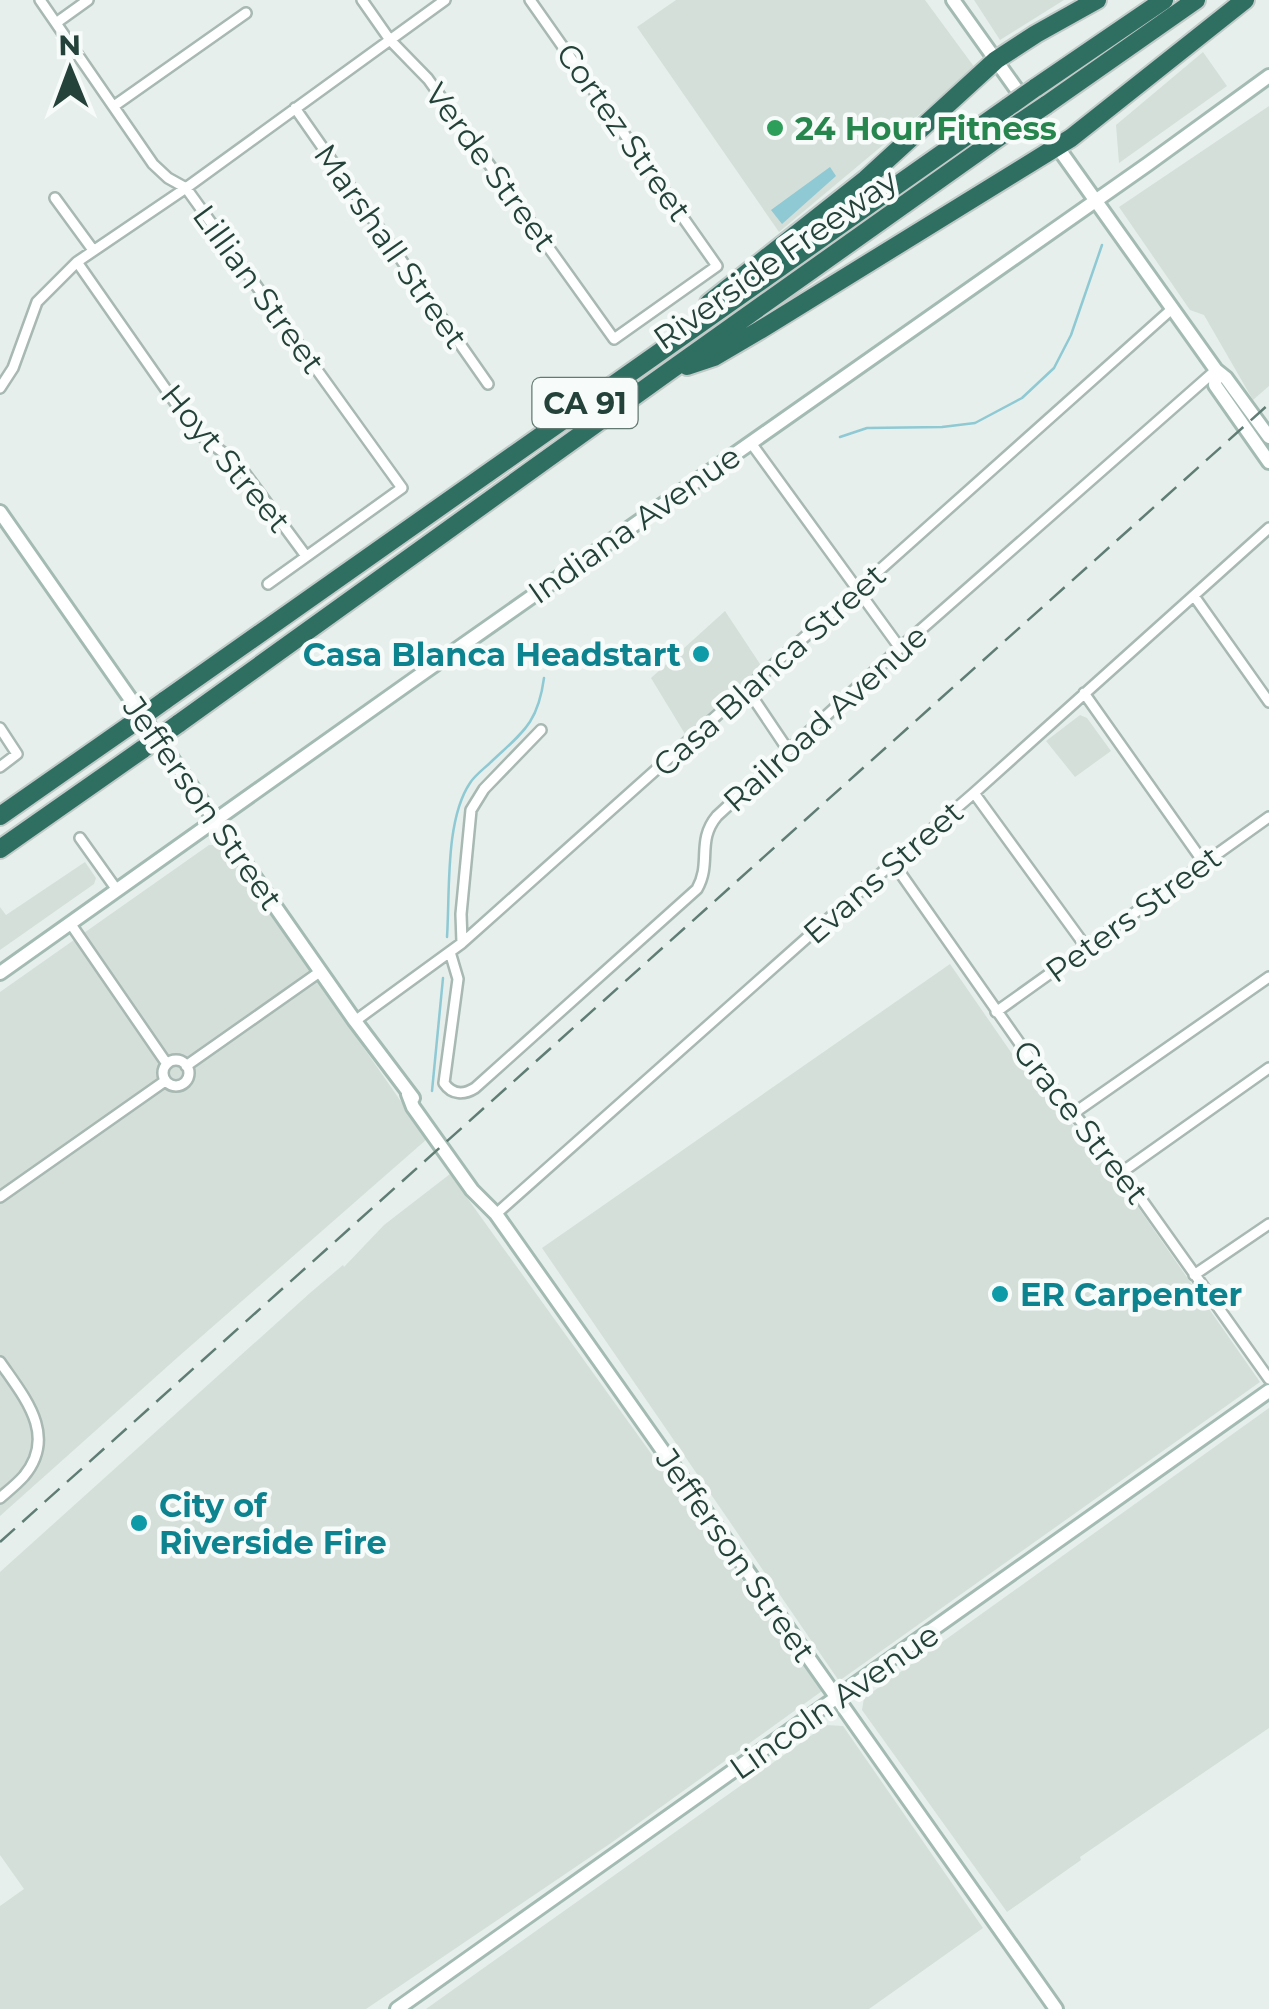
<svg xmlns="http://www.w3.org/2000/svg" width="1269" height="2009" font-family="Montserrat,sans-serif">
  <rect width="100%" height="100%" fill="#e6efeb"/>
  <path fill="#d4dfda" d="M 676,0 L 925,0 L 975,68 L 779,232 L 637,27 Z
    M 974,0 L 1064,0 L 1000,40 Z
    M 1203,52 L 1227,86 L 1119,163 L 1116,125 Z
    M 1269,106 L 1269,386 L 1253,400 L 1204,315 L 1190,310 L 1119,207 Z
    M 725,611 L 762,667 L 685,734 L 651,678 Z
    M 1080,715 L 1087,718 L 1111,751 L 1075,777 L 1046,741 Z
    M 209,845 L 223,845 L 427,1139 L 178,1357 L 0,1516 L 0,992 Z
    M 85,862 L 96,878 L 94,884 L 0,950 L 0,907 L 6,915 Z
    M 950,964 L 1015,1058 L 1115,1174 L 1260,1382 L 839,1681 L 542,1248 Z
    M 450,1174 L 822,1691 L 611,1843 L 366,2009 L 0,2009 L 0,1906 L 24,1889 L 0,1855 L 0,1572 L 310,1293 L 343,1265 L 344,1267 L 384,1225 Z
    M 1269,1408 L 1269,1728 L 1080,1857 L 1081,1860 L 1007,1912 L 862,1710 L 864,1698 Z
    M 826,1725 L 843,1726 L 983,1928 L 869,2009 L 426,2009 Z"/>
  <path fill="#8ec9d4" d="M 830,167 L 836,176 L 782,224 L 771,210 Z"/>
  <g fill="none" stroke-linecap="round" stroke-linejoin="round">
    <path stroke="#8ec9d4" stroke-width="2.5" d="M 840,437 L 867,428 L 942,427 L 975,423 L 1022,398 L 1054,368 L 1071,335 L 1102,245
      M 447,937 C 450,892 445,820 470,783 C 475,775 485,768 492,761 C 523,732 538,723 544,678
      M 432,1091 L 443,978"/>
    <g stroke="#a8b8b2" stroke-width="14">
      <path id="street" d="M 40,0 L 153,164 L 168,178 L 186,188 L 402,488 L 268,584
        M 362,0 L 390,40 L 428,79 L 614,339 L 717,266 L 530,0
        M 56,23 L 88,0
        M 114,106 L 246,13
        M 295,108 L 488,384
        M 55,198 L 93,250
        M 77,262 L 195,431 L 238,464 L 306,556
        M 0,388 L 13,368 L 37,302 L 77,262 L 186,188 L 445,0
        M 751,443 L 900,648
        M 1194,596 L 1269,702
        M 747,689 L 788,750
        M 1084,693 L 1204,863
        M 0,728 L 17,754 L 0,767
        M 974,793 L 1086,947
        M 80,838 L 117,890
        M 894,864 L 1039,1071 L 1122,1172 L 1269,1379
        M 70,923 L 167,1064
        M 462,943 L 461,914 L 471,810 L 484,789 L 541,730
        M 450,952 L 458,979 L 444,1083 C 452,1095 464,1095 475,1088 L 697,889 C 712,863 696,841 717,816 L 900,648 L 1216,370
        M 996,1012 L 1269,817
        M 355,1021 L 462,943 L 1173,308
        M163 1073a13 13 0 1 1 26 0a13 13 0 1 1-26 0Z
        M 186,1066 L 321,971
        M 1074,1113 L 1269,977
        M 1122,1172 L 1269,1068
        M 0,1197 L 165,1081
        M 496,1214 L 819,927 L 974,793 L 1269,528
        M 1194,1275 L 1269,1224
        M 0,1362 C 24,1397 58,1435 24,1476 C 17,1484 8,1491 0,1498"/>
    </g>
    <g stroke="#a4bbb3" stroke-width="18">
      <path id="secondary" d="M 953,0 L 1216,370 L 1226,378 L 1269,437
        M 1216,370 L 1215,385 L 1269,462
        M 0,512 L 355,1021 L 413,1098
        M 0,973 L 413,680 L 1148,164 L 1269,76
        M 408,1094 L 413,1107 L 472,1190 L 496,1214 L 1056,2009
        M 397,2009 L 1269,1391"/>
    </g>
    <g stroke="#c2cac8" stroke-width="22">
      <path id="highway" d="M 1035,88 L 1164,0
        M 1046,105 L 1196,0
        M 709,303 L 866,179 L 996,60 L 1036,34 L 1097,0
        M 687,366 L 714,357 L 760,330 L 1071,138 L 1245,0
        M 164,701 L 1008,107
        M 178,724 L 668,372 L 1019,123
        M 0,816 L 129,726
        M 0,849 L 143,749"/>
    </g>
    <use href="#street" stroke="#fff" stroke-width="9"/>
    <use href="#secondary" stroke="#fff" stroke-width="12"/>
    <use href="#highway" stroke="#2f6f62" stroke-width="18"/>
    <path stroke="#5f7d75" stroke-width="2.5" stroke-dasharray="20 10" stroke-linecap="butt" d="M 0,1542 L 1269,404"/>
    <g stroke="#c2cac8" stroke-width="22" stroke-linecap="butt">
      <path id="highway-bridge" d="M 1008,107 L 1035,88
        M 1019,123 L 1046,105
        M 129,726 L 164,701
        M 143,749 L 178,724"/>
    </g>
    <use href="#highway-bridge" stroke="#2f6f62" stroke-width="18"/>
  </g>
  <circle fill="#2e9e5b" stroke="#f7fbf9" stroke-width="4" cx="775" cy="128" r="10"/>
  <g fill="#0f9aa8" stroke="#f7fbf9" stroke-width="4">
    <circle cx="701" cy="654" r="10"/>
    <circle cx="1000" cy="1294" r="10"/>
    <circle cx="139" cy="1523" r="10"/>
  </g>
  <g text-anchor="middle" dominant-baseline="central" stroke-width="9" stroke-linejoin="round" paint-order="stroke">
    <rect fill="#f7fbf9" stroke="#637a73" stroke-width="2.5" x="532.5" y="378" width="105" height="50" rx="8"/>
    <g font-size="30" font-weight="bold" fill="#24423a">
      <text x="585" y="403">CA 91</text>
    </g>
    <g font-size="32" font-weight="bold" fill="#27864d" stroke="#f7fbf9" text-anchor="start">
      <text x="795" y="128">24 Hour Fitness</text>
    </g>
    <g font-size="32" fill="#24423a" stroke="#f7fbf9">
      <text transform="translate(624 132) rotate(55)">Cortez Street</text>
      <text transform="translate(491 167) rotate(54)">Verde Street</text>
      <text transform="translate(391 246) rotate(55)">Marshall Street</text>
      <text transform="translate(775 259) rotate(-35)">Riverside Freeway</text>
      <text transform="translate(259 289) rotate(54)">Lillian Street</text>
      <text transform="translate(226 458) rotate(50)">Hoyt Street</text>
      <text transform="translate(634 524) rotate(-35)">Indiana Avenue</text>
      <text transform="translate(769 670) rotate(-42)">Casa Blanca Street</text>
      <text transform="translate(825 718) rotate(-42)">Railroad Avenue</text>
      <text transform="translate(203 803) rotate(55)">Jefferson Street</text>
      <text transform="translate(883 872) rotate(-41)">Evans Street</text>
      <text transform="translate(1133 914) rotate(-36)">Peters Street</text>
      <text transform="translate(1081 1122) rotate(52)">Grace Street</text>
      <text transform="translate(736 1555) rotate(55)">Jefferson Street</text>
      <text transform="translate(834 1701) rotate(-35)">Lincoln Avenue</text>
    </g>
    <g font-size="32" font-weight="bold" fill="#0d838f" stroke="#f7fbf9" text-anchor="start">
      <text x="681" y="654" text-anchor="end">Casa Blanca Headstart</text>
      <text x="1020" y="1294">ER Carpenter</text>
      <text x="159" y="1505">City of<tspan x="159" dy="37">Riverside Fire</tspan></text>
    </g>
  </g>
  <g transform="translate(70 70) rotate(359)" stroke="#f7fbf9" stroke-width="8" paint-order="stroke">
  <path d="M0-8L18 38L0 25L-18 38Z" fill="#24423a"/>
  <text y="-15" font-size="28" font-weight="bold" text-anchor="middle" fill="#24423a">N</text>
  </g>
</svg>
